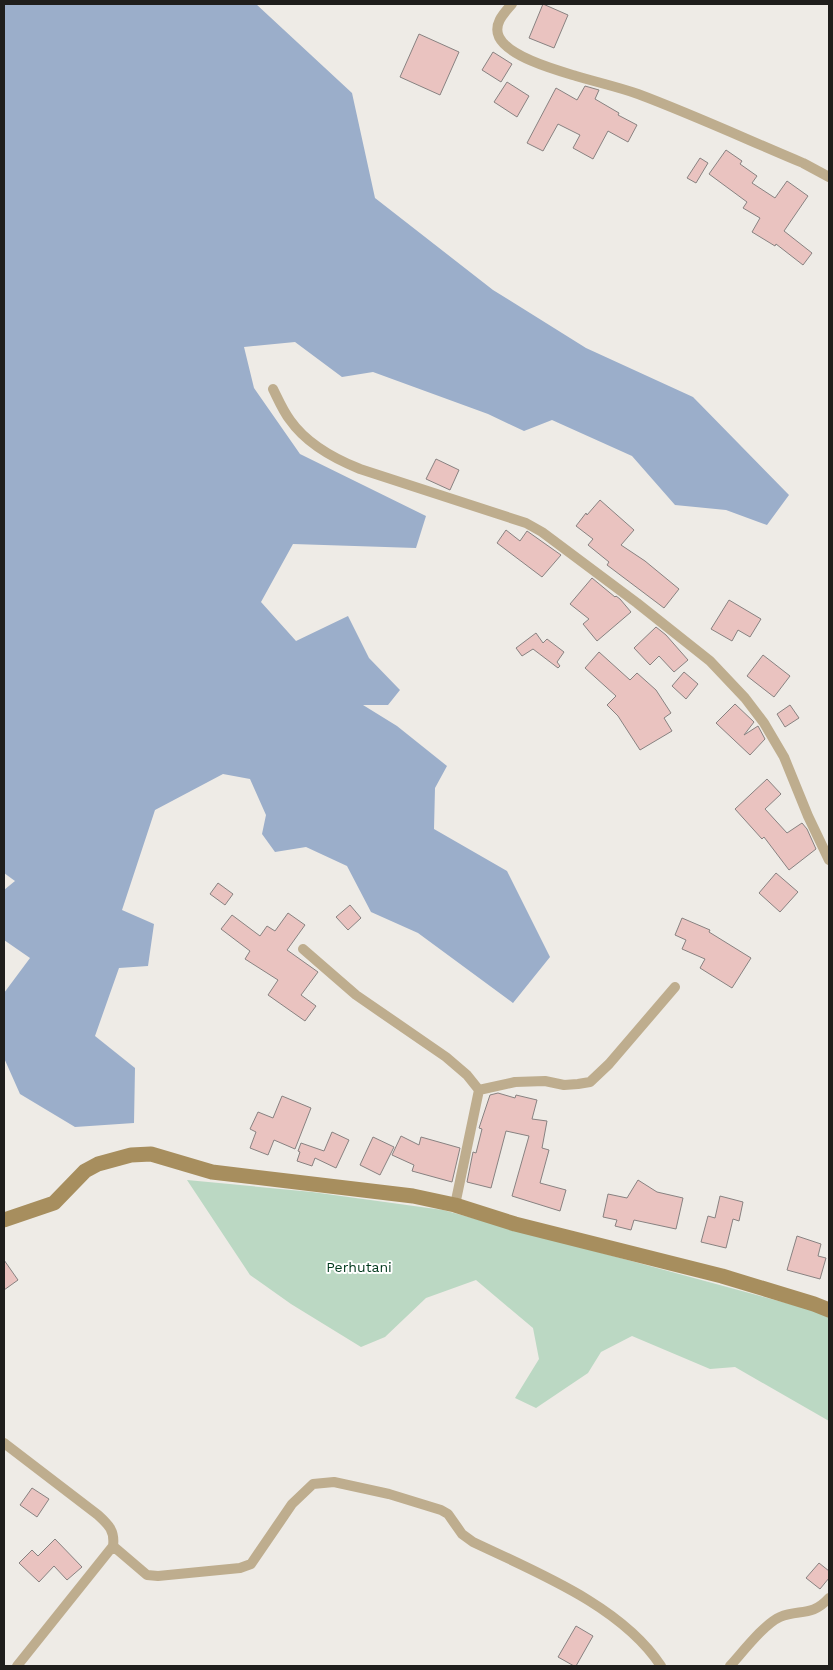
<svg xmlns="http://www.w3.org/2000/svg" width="833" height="1670" font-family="'Work Sans',sans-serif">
  <rect width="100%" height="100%" fill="#eeebe6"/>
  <path fill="#bbd8c3" d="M 187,1180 L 312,1192 L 443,1210 L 812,1310 L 829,1317 L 829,1421 L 735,1367 L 710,1369 L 632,1336 L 601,1352 L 588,1373 L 536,1408 L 515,1398 L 539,1359 L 533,1328 L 476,1280 L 426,1298 L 385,1337 L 361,1347 L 291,1304 L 250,1275 Z"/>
  <path fill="#9baeca" d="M 4,4 L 256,4 L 352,93 L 375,198 L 493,290 L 586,348 L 693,397 L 789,495 L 767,525 L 726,510 L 675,505 L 632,456 L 552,420 L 524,431 L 488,414 L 373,372 L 342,377 L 295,342 L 244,347 L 254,388 L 300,454 L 426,516 L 416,548 L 293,544 L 261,602 L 296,641 L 348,616 L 369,658 L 400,690 L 388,705 L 363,705 L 397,726 L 447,766 L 435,788 L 434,829 L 507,871 L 550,957 L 513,1003 L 418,933 L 371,912 L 347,866 L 306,847 L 275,852 L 262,834 L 266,815 L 250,779 L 223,774 L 155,810 L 122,910 L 154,924 L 148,966 L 119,968 L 95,1036 L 135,1068 L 134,1123 L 75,1127 L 20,1094 L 4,1058 L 4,993 L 30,958 L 4,940 L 4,890 L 15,881 L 4,873 Z"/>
  <path fill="#eac3c0" stroke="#888281" d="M 543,4 L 568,15 L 554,48 L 529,38 Z
    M 419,34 L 459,52 L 440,95 L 400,77 Z
    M 493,52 L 512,64 L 501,82 L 482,70 Z
    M 507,82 L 529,96 L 517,117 L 494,102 Z
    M 585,86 L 599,90 L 595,99 L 619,113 L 618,115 L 637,125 L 628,142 L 608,131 L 593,159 L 573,148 L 580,135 L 558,124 L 543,151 L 527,143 L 556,88 L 577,100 Z
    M 726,150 L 742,161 L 740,164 L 757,176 L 752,183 L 775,198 L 787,181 L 808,196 L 784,231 L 812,253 L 803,265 L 776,244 L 775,246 L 752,232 L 760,218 L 743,208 L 747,202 L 709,174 Z
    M 700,158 L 708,163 L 696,183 L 687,178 Z
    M 436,459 L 459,470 L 450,490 L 426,479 Z
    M 600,500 L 634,530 L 621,545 L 645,561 L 679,589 L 664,608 L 607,565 L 609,562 L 588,545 L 593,539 L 576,526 L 586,513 L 587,515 Z
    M 506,530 L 520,541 L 527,531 L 561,555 L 542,577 L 497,543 Z
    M 592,578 L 615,597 L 616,596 L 620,599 L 631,612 L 597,641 L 583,624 L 589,619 L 570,604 Z
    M 729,600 L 761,619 L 750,637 L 738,630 L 732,641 L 711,629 Z
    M 656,627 L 666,635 L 688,660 L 674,672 L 659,656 L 650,665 L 634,648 Z
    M 536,633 L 543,643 L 547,639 L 564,652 L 557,662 L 560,666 L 558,668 L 533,649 L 522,656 L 516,648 Z
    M 599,652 L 630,680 L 637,673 L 656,690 L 671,713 L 664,718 L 672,731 L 640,750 L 618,716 L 607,705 L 616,696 L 585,668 Z
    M 763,655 L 790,676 L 774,697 L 747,676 Z
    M 684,672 L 698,684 L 686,699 L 672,686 Z
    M 735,704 L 754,722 L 744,735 L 758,726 L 765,739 L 750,755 L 716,723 Z
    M 790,705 L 799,718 L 785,727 L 777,714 Z
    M 767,779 L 781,794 L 765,809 L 787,833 L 802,823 L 807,829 L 816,849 L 789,870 L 764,837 L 762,839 L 735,809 Z
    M 776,873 L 798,892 L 780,912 L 759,893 Z
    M 218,883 L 233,894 L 225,905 L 210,894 Z
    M 350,905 L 361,918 L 348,930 L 336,917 Z
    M 288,913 L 305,925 L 287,950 L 318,972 L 301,995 L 316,1006 L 305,1021 L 268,995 L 278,980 L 245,959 L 250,951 L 221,929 L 232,915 L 260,936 L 267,926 L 275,931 Z
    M 682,918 L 710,930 L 709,932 L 751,958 L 732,988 L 700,968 L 705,959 L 682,949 L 686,940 L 675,935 Z
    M 498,1093 L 515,1098 L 516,1095 L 537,1100 L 532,1119 L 547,1121 L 542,1148 L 549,1150 L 540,1183 L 566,1190 L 560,1211 L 512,1196 L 529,1136 L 506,1131 L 491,1188 L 467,1182 L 473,1152 L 476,1153 L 482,1129 L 479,1128 L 490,1095 Z
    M 282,1096 L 311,1108 L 295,1149 L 274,1140 L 268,1155 L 250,1148 L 256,1132 L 250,1129 L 258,1112 L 273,1118 Z
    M 332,1132 L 349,1140 L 336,1168 L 315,1158 L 312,1166 L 297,1161 L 300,1152 L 298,1151 L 301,1143 L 324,1151 Z
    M 401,1136 L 419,1145 L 421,1137 L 460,1148 L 452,1182 L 412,1171 L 414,1165 L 392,1155 Z
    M 373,1137 L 394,1147 L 380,1175 L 360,1165 Z
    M 638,1180 L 657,1192 L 683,1198 L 676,1229 L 634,1220 L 631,1230 L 615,1226 L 617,1220 L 603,1217 L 608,1194 L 627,1198 Z
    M 720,1196 L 743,1202 L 739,1221 L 733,1219 L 726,1248 L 701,1242 L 708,1216 L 715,1218 Z
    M 797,1236 L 821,1244 L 818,1256 L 826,1258 L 820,1279 L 787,1270 Z
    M 4,1260 L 18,1280 L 4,1290 Z
    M 32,1488 L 49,1499 L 37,1517 L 20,1505 Z
    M 55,1539 L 82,1567 L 67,1580 L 54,1566 L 39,1582 L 19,1563 L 32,1550 L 38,1556 Z
    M 819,1563 L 829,1571 L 829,1578 L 820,1589 L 806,1578 Z
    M 576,1626 L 593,1636 L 576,1666 L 574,1666 L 558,1657 Z"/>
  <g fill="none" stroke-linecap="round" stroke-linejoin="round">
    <path stroke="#bead8e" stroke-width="10" d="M 512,4 C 504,13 493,24 499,37 C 509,57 556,70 576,76 C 596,82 618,87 638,94 C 694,115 748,140 803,163 L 829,177
      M 273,389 C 278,399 283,411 290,420 C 306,443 335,459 360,469 L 526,523 L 542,532 L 637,603 L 710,661 L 745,698 L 764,723 L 784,757 L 808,816 L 829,860
      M 303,949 L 356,995 L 446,1057 L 467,1075 L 479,1090 L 455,1205
      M 479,1090 L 515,1082 L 545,1081 L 564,1085 L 578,1084 L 590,1082 L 609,1064 L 675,987
      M 4,1443 L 98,1515 C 109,1525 115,1531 113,1546 L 17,1666
      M 113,1546 L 147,1575 L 158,1576 L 240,1568 L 251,1564 L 292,1504 L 313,1484 L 334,1482 L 389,1494 L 441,1510 L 448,1514 L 462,1534 L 473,1542 C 536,1572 622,1606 661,1666
      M 730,1666 C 742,1653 764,1624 780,1617 C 799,1609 812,1617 829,1598"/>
    <path stroke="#a78e5e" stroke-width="15" d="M 4,1220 L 54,1203 L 85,1171 L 98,1164 L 131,1155 L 151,1154 L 212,1172 L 413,1196 L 455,1205 L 515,1224 L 722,1276 L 814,1304 L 829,1310"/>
  </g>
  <g text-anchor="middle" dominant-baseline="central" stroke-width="4" stroke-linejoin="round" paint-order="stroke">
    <g font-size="14" fill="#01391c" stroke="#fff">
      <text x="359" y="1267">Perhutani</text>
    </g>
  </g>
  <rect width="833" height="1670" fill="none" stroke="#1f1e1c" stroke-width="10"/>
</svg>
